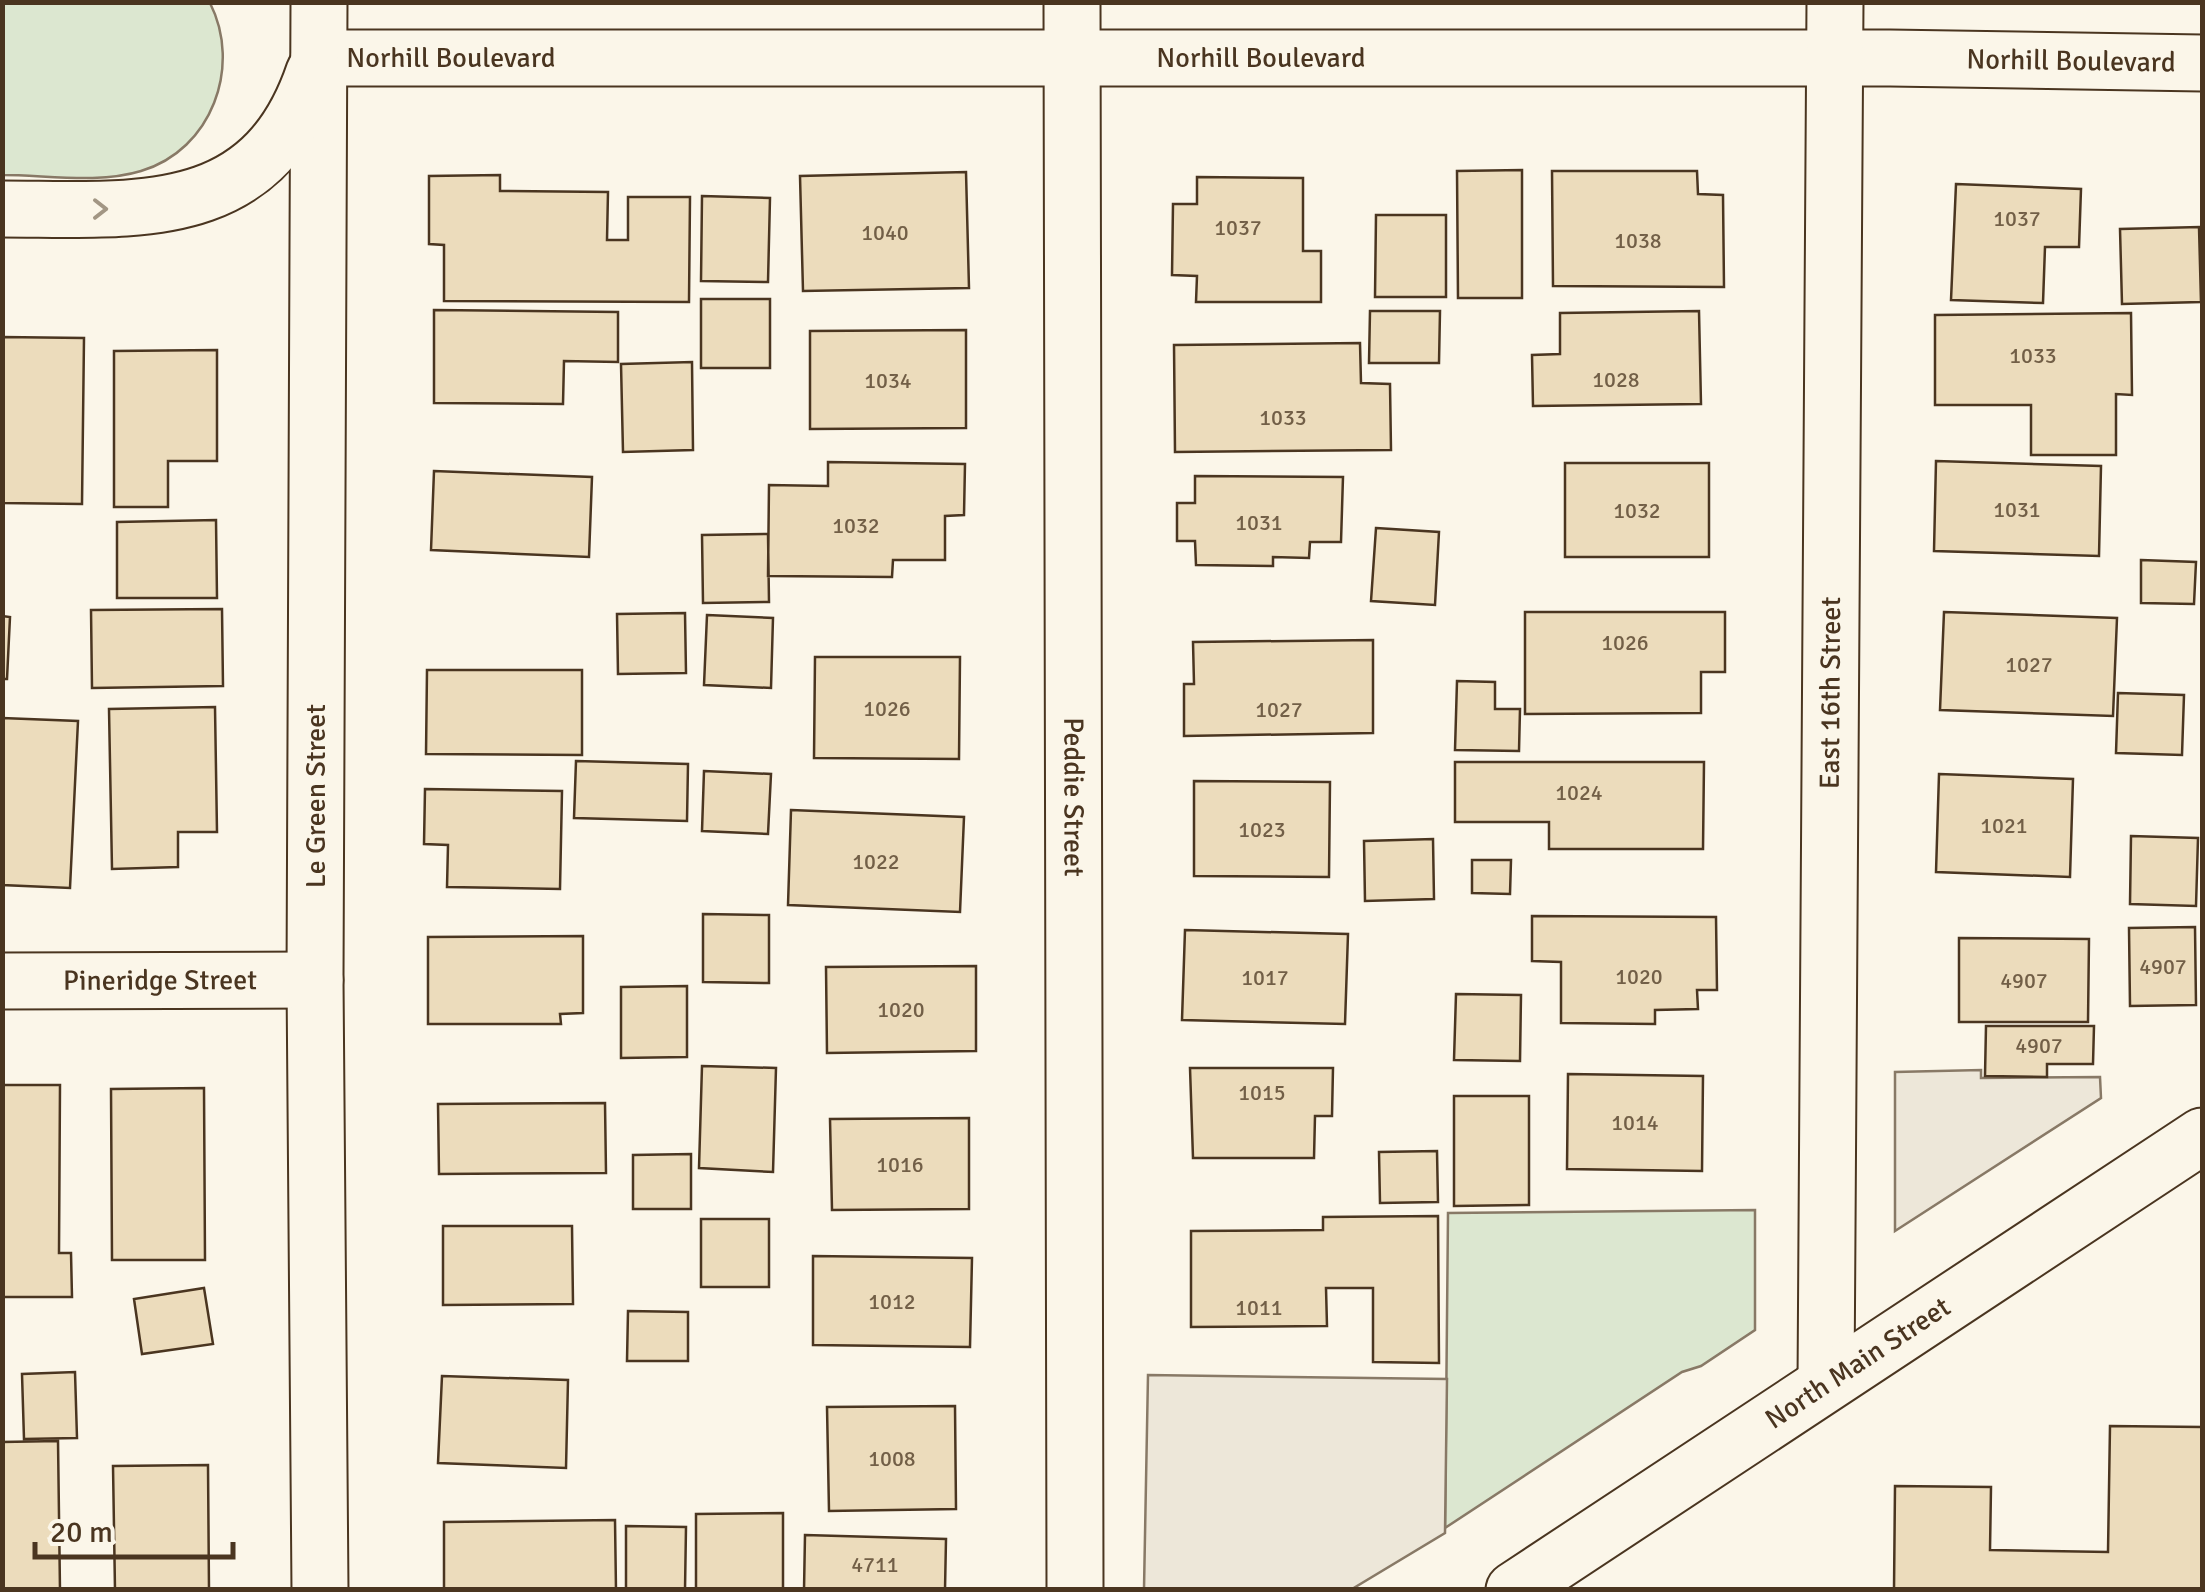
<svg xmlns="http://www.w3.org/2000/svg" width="2205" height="1592" font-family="Signika,sans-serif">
  <rect width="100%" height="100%" fill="#fbf6e9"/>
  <path fill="#dce7d0" stroke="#887966" stroke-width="2.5" d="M 3,2 L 210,3 C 242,66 212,150 141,171 C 99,184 46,175 3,175 Z
    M 1755,1210 L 1755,1330 L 1701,1366 L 1682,1372 L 1445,1528 L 1448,1213 Z"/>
  <path fill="#ede7d9" stroke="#887966" stroke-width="2.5" d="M 1981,1070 L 1981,1078 L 2100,1077 L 2101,1098 L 1895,1231 L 1895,1072 Z
    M 1148,1375 L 1447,1379 L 1445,1533 L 1352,1589 L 1144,1589 Z"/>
  <path fill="#ecdcbc" stroke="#4a3520" stroke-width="2.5" d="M 1522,170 L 1522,298 L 1458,298 L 1457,171 Z
    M 1552,171 L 1697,171 L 1698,194 L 1723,195 L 1724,287 L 1553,286 Z
    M 966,172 L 969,288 L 803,291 L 800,176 Z
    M 500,175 L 500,191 L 608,192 L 607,240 L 628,240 L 628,197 L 690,197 L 689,302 L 444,301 L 444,245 L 429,244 L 429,176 Z
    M 1197,177 L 1303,178 L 1303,251 L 1321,251 L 1321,302 L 1196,302 L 1197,276 L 1172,275 L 1173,204 L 1197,204 Z
    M 1956,184 L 2081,189 L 2079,247 L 2045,247 L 2043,303 L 1951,300 Z
    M 702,196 L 770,198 L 768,282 L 701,281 Z
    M 1376,215 L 1446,215 L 1446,297 L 1375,297 Z
    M 2199,227 L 2201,302 L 2122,304 L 2120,229 Z
    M 701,299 L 770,299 L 770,368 L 701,368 Z
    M 434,310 L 618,312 L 618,362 L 564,361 L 563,404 L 434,403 Z
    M 1370,311 L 1440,311 L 1439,363 L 1369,363 Z
    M 1699,311 L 1701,404 L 1533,406 L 1532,355 L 1560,354 L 1560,313 Z
    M 2131,313 L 2132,395 L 2116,394 L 2116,455 L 2031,455 L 2031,405 L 1935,405 L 1935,315 Z
    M 966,330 L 966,428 L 810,429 L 810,331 Z
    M 2,337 L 84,338 L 82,504 L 2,503 Z
    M 1360,343 L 1361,383 L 1390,384 L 1391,450 L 1175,452 L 1174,345 Z
    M 217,350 L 217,461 L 168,461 L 168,507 L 114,507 L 114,351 Z
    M 692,362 L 693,450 L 623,452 L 621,364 Z
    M 1936,461 L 2101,466 L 2099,556 L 1934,551 Z
    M 828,462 L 965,464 L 964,515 L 945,516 L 945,560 L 893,560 L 892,577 L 768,576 L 769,485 L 828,486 Z
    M 1565,463 L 1709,463 L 1709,557 L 1565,557 Z
    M 434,471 L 592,477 L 589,557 L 431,550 Z
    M 1195,476 L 1343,477 L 1341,542 L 1310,542 L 1309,558 L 1273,557 L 1273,566 L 1196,565 L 1195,541 L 1177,541 L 1177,503 L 1195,503 Z
    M 216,520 L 217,598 L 117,598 L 117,522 Z
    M 1376,528 L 1439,532 L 1435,605 L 1371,601 Z
    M 768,534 L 769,602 L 703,603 L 702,535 Z
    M 2141,560 L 2196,562 L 2194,604 L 2141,603 Z
    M 222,609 L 223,686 L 92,688 L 91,610 Z
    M 1525,612 L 1725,612 L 1725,672 L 1701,672 L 1701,713 L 1525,714 Z
    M 1944,612 L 2117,618 L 2113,716 L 1940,710 Z
    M 685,613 L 686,673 L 618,674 L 617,614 Z
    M 707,615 L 773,618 L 771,688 L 704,685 Z
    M 2,616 L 10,617 L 7,679 L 2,679 Z
    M 1373,640 L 1373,733 L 1184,736 L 1184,684 L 1194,684 L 1193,642 Z
    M 815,657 L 960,657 L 959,759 L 814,758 Z
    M 427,670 L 582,670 L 582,755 L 426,754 Z
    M 1457,681 L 1495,682 L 1495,709 L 1520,709 L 1519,751 L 1455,750 Z
    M 2118,693 L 2184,695 L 2182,755 L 2116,753 Z
    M 215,707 L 217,832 L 178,832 L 178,867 L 112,869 L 109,709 Z
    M 2,718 L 78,721 L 70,888 L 2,885 Z
    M 576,761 L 688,764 L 687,821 L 574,818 Z
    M 1455,762 L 1704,762 L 1703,849 L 1549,849 L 1549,822 L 1455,822 Z
    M 704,771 L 771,774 L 768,834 L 702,831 Z
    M 1939,774 L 2073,779 L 2070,877 L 1936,872 Z
    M 1194,781 L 1330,782 L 1329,877 L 1194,876 Z
    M 425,789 L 562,791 L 560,889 L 447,887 L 448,845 L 424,844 Z
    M 791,810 L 964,817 L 960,912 L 788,905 Z
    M 2131,836 L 2198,838 L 2196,906 L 2130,904 Z
    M 1433,839 L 1434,899 L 1365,901 L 1364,841 Z
    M 1472,860 L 1511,860 L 1510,894 L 1472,893 Z
    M 703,914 L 769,915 L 769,983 L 703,982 Z
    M 1532,916 L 1716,917 L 1717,990 L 1697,990 L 1698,1009 L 1655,1010 L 1655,1024 L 1561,1023 L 1561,962 L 1532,961 Z
    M 2195,927 L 2196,1005 L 2130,1006 L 2129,928 Z
    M 1185,930 L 1348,934 L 1345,1024 L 1182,1020 Z
    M 583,936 L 583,1013 L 560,1014 L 561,1024 L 428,1024 L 428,937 Z
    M 1959,938 L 2089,939 L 2088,1022 L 1959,1022 Z
    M 976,966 L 976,1051 L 827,1053 L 826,967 Z
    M 687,986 L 687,1057 L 621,1058 L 621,987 Z
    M 1456,994 L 1521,995 L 1520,1061 L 1454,1060 Z
    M 1986,1026 L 2094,1026 L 2093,1064 L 2047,1064 L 2047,1077 L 1985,1076 Z
    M 702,1066 L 776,1068 L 773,1172 L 699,1168 Z
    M 1190,1068 L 1333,1068 L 1332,1116 L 1315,1116 L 1314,1158 L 1193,1158 Z
    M 1568,1074 L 1703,1076 L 1702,1171 L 1567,1169 Z
    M 2,1085 L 60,1085 L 59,1253 L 71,1253 L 72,1297 L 2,1297 Z
    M 204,1088 L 205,1260 L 112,1260 L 111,1089 Z
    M 1454,1096 L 1529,1096 L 1529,1205 L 1454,1206 Z
    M 605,1103 L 606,1173 L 439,1174 L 438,1104 Z
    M 969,1118 L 969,1209 L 832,1210 L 830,1119 Z
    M 1437,1151 L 1438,1202 L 1380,1203 L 1379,1152 Z
    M 691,1154 L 691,1209 L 633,1209 L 633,1155 Z
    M 1438,1216 L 1439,1363 L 1373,1362 L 1373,1288 L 1326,1288 L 1327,1326 L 1191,1327 L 1191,1231 L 1323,1230 L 1323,1217 Z
    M 701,1219 L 769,1219 L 769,1287 L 701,1287 Z
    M 443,1226 L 572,1226 L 573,1304 L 443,1305 Z
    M 813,1256 L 972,1258 L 970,1347 L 813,1345 Z
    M 204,1288 L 213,1344 L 142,1354 L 134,1299 Z
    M 628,1311 L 688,1312 L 688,1361 L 627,1361 Z
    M 75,1372 L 77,1438 L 24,1439 L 22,1374 Z
    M 442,1376 L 568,1380 L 566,1468 L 438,1463 Z
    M 955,1406 L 956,1509 L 829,1511 L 827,1407 Z
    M 2110,1426 L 2202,1427 L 2202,1590 L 1894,1590 L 1895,1486 L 1991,1487 L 1990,1550 L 2108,1552 Z
    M 58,1441 L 60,1590 L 2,1590 L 2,1442 Z
    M 208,1465 L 209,1590 L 115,1590 L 113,1466 Z
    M 783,1513 L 783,1590 L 696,1590 L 696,1514 Z
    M 615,1520 L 616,1590 L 444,1590 L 444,1522 Z
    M 626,1526 L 686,1527 L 685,1590 L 626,1590 Z
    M 805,1535 L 946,1539 L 945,1590 L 804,1590 Z"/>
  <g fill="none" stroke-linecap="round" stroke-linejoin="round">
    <g stroke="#4a3520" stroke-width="59">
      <g id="minor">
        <path d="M 319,2 L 315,980 L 320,1590"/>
        <path id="s1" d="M 1072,2 L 1075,1590"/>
        <path id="s2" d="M 319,58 L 1890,58 L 2202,63"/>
        <path d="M 2,209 C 136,209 262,226 314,72"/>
        <path id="s3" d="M 2,981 L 315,980"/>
        <path id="s4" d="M 1826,1383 L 1835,2"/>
      </g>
    </g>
    <g stroke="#4a3520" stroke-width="59">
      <g id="major">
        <path id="s5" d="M 1514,1590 L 2202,1136"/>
      </g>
    </g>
    <use href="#minor" stroke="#fbf6e9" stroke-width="55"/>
    <use href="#major" stroke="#fbf6e9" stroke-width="55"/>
  </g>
  <defs><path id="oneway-chevron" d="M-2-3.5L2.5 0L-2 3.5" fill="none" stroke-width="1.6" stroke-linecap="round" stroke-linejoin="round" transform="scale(2.5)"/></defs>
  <use stroke="#a29684" href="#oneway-chevron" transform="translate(100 209)"/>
  <g text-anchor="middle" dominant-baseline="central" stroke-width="8" stroke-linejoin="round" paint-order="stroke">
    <g font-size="22" fill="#725f47">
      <text x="2017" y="218">1037</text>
      <text x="1238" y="227">1037</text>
      <text x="885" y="232">1040</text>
      <text x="1638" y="240">1038</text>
      <text x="2033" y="355">1033</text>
      <text x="1616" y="379">1028</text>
      <text x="888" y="380">1034</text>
      <text x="1283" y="417">1033</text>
      <text x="2017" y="509">1031</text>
      <text x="1637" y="510">1032</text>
      <text x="1259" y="522">1031</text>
      <text x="856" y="525">1032</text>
      <text x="1625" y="642">1026</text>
      <text x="2029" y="664">1027</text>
      <text x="887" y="708">1026</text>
      <text x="1279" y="709">1027</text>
      <text x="1579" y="792">1024</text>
      <text x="2004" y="825">1021</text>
      <text x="1262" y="829">1023</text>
      <text x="876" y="861">1022</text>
      <text x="2163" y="966">4907</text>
      <text x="1639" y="976">1020</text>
      <text x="1265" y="977">1017</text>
      <text x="2024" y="980">4907</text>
      <text x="901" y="1009">1020</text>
      <text x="2039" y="1045">4907</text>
      <text x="1262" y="1092">1015</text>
      <text x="1635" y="1122">1014</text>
      <text x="900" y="1164">1016</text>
      <text x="892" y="1301">1012</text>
      <text x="1259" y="1307">1011</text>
      <text x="892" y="1458">1008</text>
      <text x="875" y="1564">4711</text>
    </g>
    <g font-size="28" fill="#4a3520" stroke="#fbf6e9">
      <text stroke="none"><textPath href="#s2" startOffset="132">Norhill Boulevard</textPath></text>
      <text stroke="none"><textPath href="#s2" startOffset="942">Norhill Boulevard</textPath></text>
      <text stroke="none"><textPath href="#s2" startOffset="1752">Norhill Boulevard</textPath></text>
      <text stroke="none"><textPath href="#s4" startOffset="690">East 16th Street</textPath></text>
      <text transform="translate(316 796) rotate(-90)">Le Green Street</text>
      <text stroke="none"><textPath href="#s1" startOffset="795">Peddie Street</textPath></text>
      <text stroke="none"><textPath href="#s3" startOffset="158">Pineridge Street</textPath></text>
      <text stroke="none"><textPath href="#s5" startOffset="412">North Main Street</textPath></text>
    </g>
  </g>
  <rect width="2205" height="1592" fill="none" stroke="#4a3520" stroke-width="10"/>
  <path d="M35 1542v15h198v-15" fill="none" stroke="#4a3520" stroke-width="5"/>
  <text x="50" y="1542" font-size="30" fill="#4a3520" stroke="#fbf6e9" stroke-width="8" paint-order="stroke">20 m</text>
</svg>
